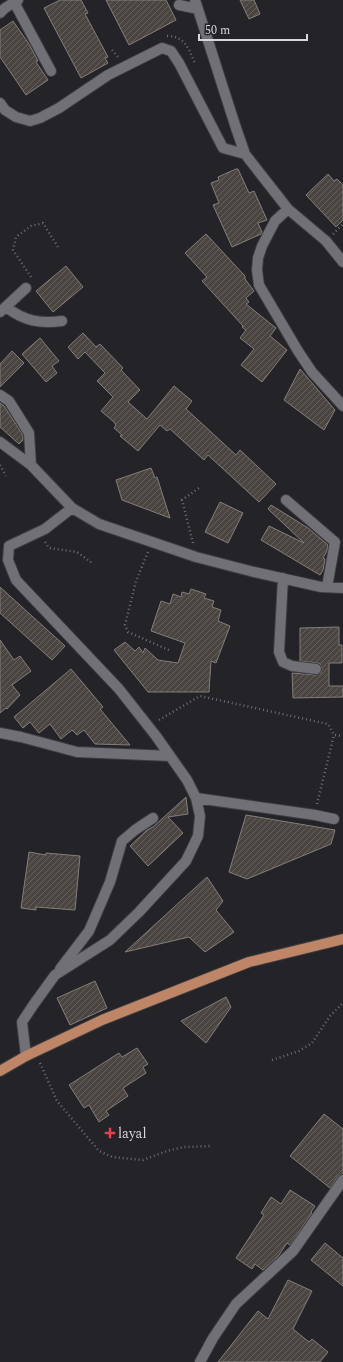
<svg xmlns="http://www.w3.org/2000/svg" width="343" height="1362" font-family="Spectral,serif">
  <defs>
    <pattern id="building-hatch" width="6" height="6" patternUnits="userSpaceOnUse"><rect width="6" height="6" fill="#4b4542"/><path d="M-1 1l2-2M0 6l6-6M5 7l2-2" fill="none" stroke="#645f5d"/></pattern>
  </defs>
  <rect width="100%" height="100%" fill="#242328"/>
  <path fill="url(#building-hatch)" stroke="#847e7b" d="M 60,0 L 81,0 L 88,13 L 85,14 L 108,57 L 105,58 L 108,63 L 81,78 L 44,8 Z
    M 106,0 L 166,0 L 176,20 L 129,45 Z
    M 240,0 L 254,0 L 260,14 L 249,19 Z
    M 13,21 L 29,44 L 38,61 L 36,62 L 48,80 L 26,95 L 0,57 L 0,30 Z
    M 236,169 L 238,169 L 249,193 L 254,191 L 267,220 L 258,223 L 262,232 L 261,234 L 232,247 L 213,205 L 219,203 L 211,183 L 219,180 L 218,177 Z
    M 328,174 L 334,181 L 337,179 L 343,185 L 343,220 L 336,227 L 306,195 Z
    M 206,234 L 245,276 L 245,279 L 254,291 L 246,298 L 249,302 L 246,304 L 276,328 L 270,336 L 287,350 L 262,382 L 241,365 L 254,349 L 240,338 L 246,330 L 242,327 L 243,326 L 202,281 L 207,277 L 185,253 Z
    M 66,266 L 83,287 L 53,312 L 36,291 Z
    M 83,333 L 96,347 L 100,344 L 123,368 L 121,370 L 140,390 L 128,402 L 147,419 L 174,386 L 192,401 L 186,409 L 236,455 L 240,450 L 276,484 L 259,502 L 208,455 L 204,460 L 170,429 L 167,431 L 160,425 L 138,451 L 120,436 L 122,435 L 114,428 L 116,425 L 114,422 L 101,411 L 113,397 L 97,381 L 105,373 L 85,352 L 78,359 L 68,347 Z
    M 40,338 L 59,361 L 52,366 L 57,373 L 46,382 L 22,354 Z
    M 12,351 L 24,363 L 0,387 L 0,364 Z
    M 300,369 L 335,410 L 324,430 L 284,400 Z
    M 0,403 L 4,406 L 23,435 L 23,440 L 19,444 L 0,427 Z
    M 151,468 L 155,478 L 157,477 L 170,518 L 122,500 L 116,480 Z
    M 220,502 L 243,513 L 228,543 L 205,532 Z
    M 271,505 L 308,528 L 328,545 L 327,551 L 323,558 L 325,559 L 323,570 L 320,575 L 261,540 L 269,526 L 304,543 L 268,509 Z
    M 0,587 L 65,646 L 52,660 L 0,613 Z
    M 191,589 L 206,594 L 204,598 L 214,601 L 212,607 L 221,610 L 218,621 L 230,626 L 216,663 L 211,661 L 209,692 L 148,692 L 114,650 L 125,642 L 135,651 L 139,647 L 143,653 L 145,648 L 158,660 L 178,663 L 185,643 L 151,631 L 161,601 L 170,604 L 173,594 L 181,597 L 182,592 L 189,594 Z
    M 339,627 L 339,645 L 342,645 L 342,663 L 329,663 L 329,686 L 343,686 L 343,697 L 293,698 L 292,673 L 316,675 L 321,673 L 322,669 L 320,664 L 317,663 L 300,661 L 300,628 Z
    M 0,640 L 14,660 L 20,656 L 31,671 L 12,685 L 20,695 L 7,709 L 6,708 L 0,713 Z
    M 71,669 L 103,707 L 100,709 L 130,745 L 95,744 L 84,730 L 77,735 L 72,730 L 61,739 L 50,724 L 39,733 L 30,722 L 23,728 L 14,717 Z
    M 186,797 L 188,814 L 168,817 L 183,833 L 148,866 L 130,846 L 147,830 L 153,827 Z
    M 246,815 L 335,830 L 331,844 L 247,879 L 229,872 Z
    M 29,852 L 46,855 L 46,853 L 80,856 L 75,910 L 36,907 L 36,910 L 21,908 Z
    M 207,877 L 223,901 L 216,910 L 234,932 L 205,952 L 189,937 L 125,952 Z
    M 95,981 L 107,1008 L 70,1025 L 57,998 Z
    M 226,997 L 231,1007 L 206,1043 L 181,1021 Z
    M 137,1048 L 148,1064 L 143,1067 L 146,1073 L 123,1088 L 128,1096 L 106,1111 L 109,1115 L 99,1122 L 89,1105 L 84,1108 L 69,1085 L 119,1053 L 122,1057 Z
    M 324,1114 L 343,1129 L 343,1174 L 338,1176 L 330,1188 L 290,1156 Z
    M 290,1190 L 315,1206 L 311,1212 L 312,1213 L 290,1245 L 287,1243 L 279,1255 L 263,1270 L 255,1264 L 252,1269 L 236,1258 L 264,1215 L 261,1213 L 271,1197 L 281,1204 Z
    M 325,1243 L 343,1258 L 343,1286 L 311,1260 Z
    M 288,1280 L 312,1291 L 293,1329 L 309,1342 L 312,1339 L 328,1352 L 320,1362 L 218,1362 L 258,1311 L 268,1319 Z"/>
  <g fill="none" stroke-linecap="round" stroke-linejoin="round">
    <g stroke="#3e3d41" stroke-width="12">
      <path id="minor" d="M 195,0 L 235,125 L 245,154 L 288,209
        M 14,2 L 51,71
        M 179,5 L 198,9
        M 0,13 L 5,8 L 18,0
        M 0,103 L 5,110 L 16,117 L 30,121 L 40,118 L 59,108 L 108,75 L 162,48 L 171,51 L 179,63 L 223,148 L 245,154
        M 343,262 L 326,241 L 288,209 L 275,221 L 262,246 L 258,258 L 257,270 L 259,285 L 298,351 L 312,372 L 343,406
        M 6,307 C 24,321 40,324 62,321
        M 0,312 L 26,288
        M 0,395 L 9,401 L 29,433 L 31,465
        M 0,442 L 31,465 L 72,508 L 99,524 L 196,557 L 254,572 L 321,587 L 343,588
        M 286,500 L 335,542 L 327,587
        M 9,546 L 8,560 L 16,580 L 119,689 L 156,736 L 187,780 L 196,798 L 200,816 L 198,836 L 186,861 L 139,912 L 110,940 L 55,975 L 34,1004 L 22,1022 L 26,1056
        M 9,546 L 45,529 L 72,508
        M 283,578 L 279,652 L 283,662 L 292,666 L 316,669
        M 0,733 L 21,737 L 77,752 L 170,756
        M 196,798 L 315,815 L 334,819
        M 60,969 L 89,931 L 110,882 L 122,841 L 135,830 L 153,818
        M 200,1362 L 213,1338 L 236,1304 L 293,1251 L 343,1180"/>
    </g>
    <g stroke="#3e3d41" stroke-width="12">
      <path id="major" d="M 0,1071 L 26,1056 L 102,1020 L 249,962 L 343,939"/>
    </g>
    <path stroke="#6e6d72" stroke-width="2.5" stroke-dasharray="1 3" stroke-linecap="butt" d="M 167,36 C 185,36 189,49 195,64
      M 112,50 L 118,57
      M 333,234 L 343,224
      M 31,277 L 13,250 L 16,237 L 31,226 L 43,223 L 58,247
      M 0,465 L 6,476
      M 45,542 L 49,548 L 77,552 L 92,563
      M 193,543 L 182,500 L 199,488
      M 148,552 L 136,581 L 125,625 L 128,632 L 171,651
      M 159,720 L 200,696 L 328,724 L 334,735 L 343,736
      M 317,804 L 334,735
      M 272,1060 L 299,1051 L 312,1043 L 330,1016 L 343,1003
      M 40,1063 L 57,1101 L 99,1151 L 112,1157 L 143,1160 L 167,1151 L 184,1147 L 211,1146"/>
    <use href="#minor" stroke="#717076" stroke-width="10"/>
    <use href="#major" stroke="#be8666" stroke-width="10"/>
  </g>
  <path fill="#e0444e" stroke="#242328" stroke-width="1.5" d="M108 1127h4v4h4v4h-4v4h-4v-4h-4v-4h4z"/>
  <g text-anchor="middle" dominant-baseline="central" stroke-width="3" stroke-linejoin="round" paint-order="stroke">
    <g font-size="14" fill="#d8d7db" stroke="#242328" text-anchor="start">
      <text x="118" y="1133">layal</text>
    </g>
  </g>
  <path d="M199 34v6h108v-6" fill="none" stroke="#d8d7db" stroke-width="2"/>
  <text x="205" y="34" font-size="12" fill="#d8d7db" stroke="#242328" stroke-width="3" paint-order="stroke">50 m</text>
</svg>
